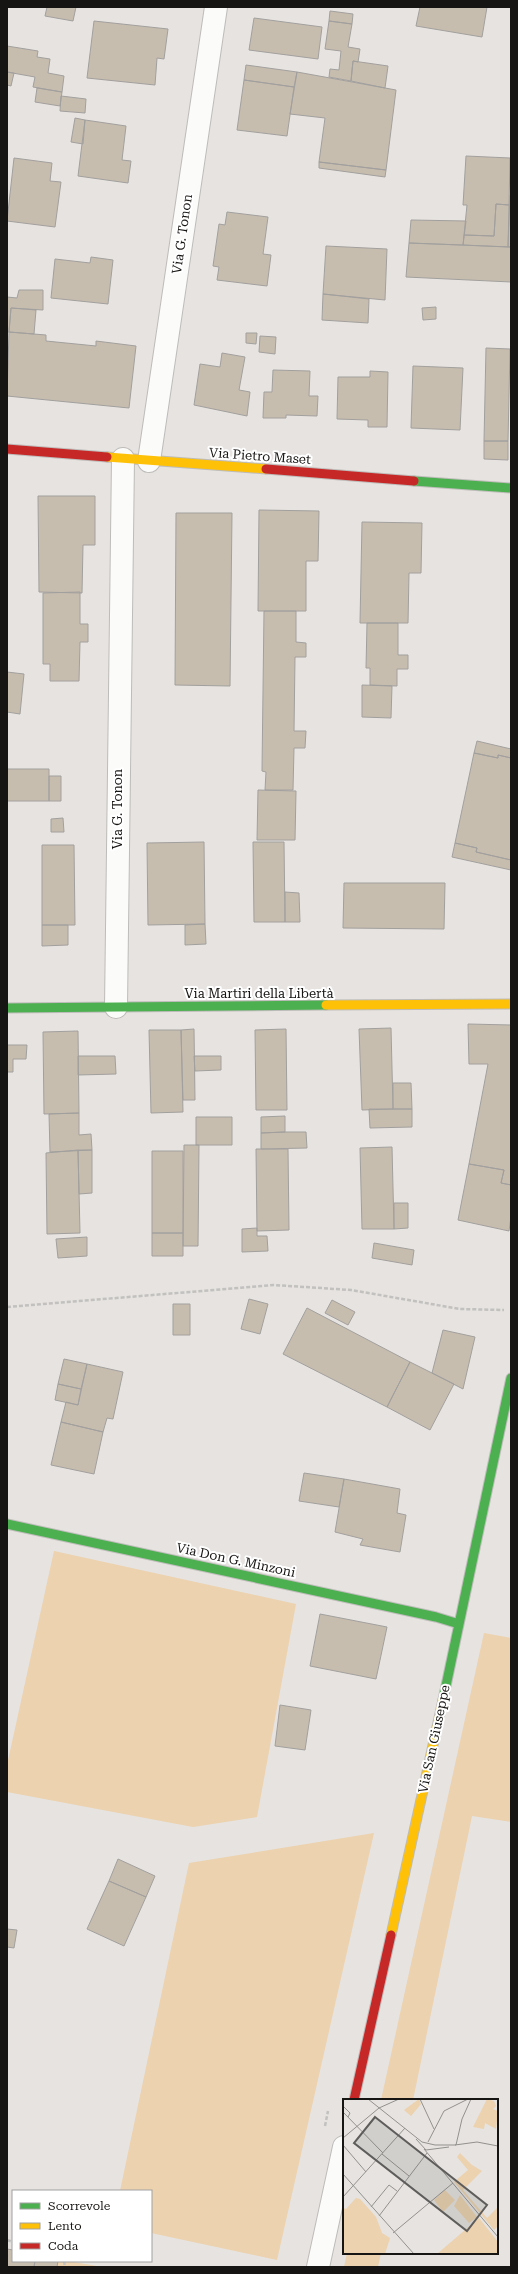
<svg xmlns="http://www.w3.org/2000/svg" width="518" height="2274" font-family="'Roboto Serif',serif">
  <rect width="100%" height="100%" fill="#e6e3e0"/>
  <path fill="#ecd2ae" d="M 54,1551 L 296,1604 L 257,1817 L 193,1827 L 7,1792 L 7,1765 Z
    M 484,1633 L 511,1638 L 511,1822 L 472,1816 L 413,2100 L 381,2100 Z
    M 374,1833 L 277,2260 L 151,2233 L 151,2191 L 120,2191 L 189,1863 Z
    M 7,2249 L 13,2250 L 13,2261 L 67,2261 L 103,2267 L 7,2267 Z
    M 347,2253 L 381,2253 L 378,2267 L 344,2267 Z"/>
  <path fill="#c7bdaf" stroke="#a2a09e" d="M 47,7 L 76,7 L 73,21 L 45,16 Z
    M 420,7 L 487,7 L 482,37 L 416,26 Z
    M 330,11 L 353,14 L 352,24 L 329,21 Z
    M 254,18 L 322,27 L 318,59 L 249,50 Z
    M 94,21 L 168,29 L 164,59 L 157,58 L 155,85 L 87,78 Z
    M 329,21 L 352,24 L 348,47 L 360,49 L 358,62 L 353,61 L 351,81 L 329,77 L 330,69 L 339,70 L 341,51 L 325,49 Z
    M 7,46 L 38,51 L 37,57 L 50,59 L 48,73 L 64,76 L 62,92 L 33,87 L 35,77 L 7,72 Z
    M 353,61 L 388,66 L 385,88 L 351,81 Z
    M 246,65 L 297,72 L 294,87 L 244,80 Z
    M 7,72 L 14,73 L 11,86 L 7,85 Z
    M 297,72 L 396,90 L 386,170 L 319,162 L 325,118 L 290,114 Z
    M 244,80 L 294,87 L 287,136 L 237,130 Z
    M 37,88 L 62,92 L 60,106 L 35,102 Z
    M 61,96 L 86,99 L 85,113 L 60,111 Z
    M 75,118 L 85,120 L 83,144 L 71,142 Z
    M 85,120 L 126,126 L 122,160 L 131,161 L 128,183 L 78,176 Z
    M 466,156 L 510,158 L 509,205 L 496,204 L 494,236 L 464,235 L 467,205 L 463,205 Z
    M 14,158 L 52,163 L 50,181 L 61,182 L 55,227 L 7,221 Z
    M 319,162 L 386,170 L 385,177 L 319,168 Z
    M 510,195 L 511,195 L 511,247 L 508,247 Z
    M 496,204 L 509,205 L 508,247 L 463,245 L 464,235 L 494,236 Z
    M 227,212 L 268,217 L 263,254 L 271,255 L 267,286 L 217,280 L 219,267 L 213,266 L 219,224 L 225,225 Z
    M 411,220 L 466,221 L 463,245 L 409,243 Z
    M 409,243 L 511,247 L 511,282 L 406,277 Z
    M 326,246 L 387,249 L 385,300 L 323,294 Z
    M 91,257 L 113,260 L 108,304 L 51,298 L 55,259 L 90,263 Z
    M 19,290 L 43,290 L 43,310 L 11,308 L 9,332 L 7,332 L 7,297 L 17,298 Z
    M 323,294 L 369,299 L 368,323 L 322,320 Z
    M 436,307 L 436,319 L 423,320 L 422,308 Z
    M 11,308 L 36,310 L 34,334 L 9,332 Z
    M 9,332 L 46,335 L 46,341 L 96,346 L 96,341 L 136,346 L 129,408 L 7,396 Z
    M 246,333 L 257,333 L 256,344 L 246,343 Z
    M 260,336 L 276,337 L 275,354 L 259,352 Z
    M 486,348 L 510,349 L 508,441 L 484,441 Z
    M 222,353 L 245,357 L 239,390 L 250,392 L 247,416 L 194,405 L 200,364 L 220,367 Z
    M 413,366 L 463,368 L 460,430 L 411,428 Z
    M 273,370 L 310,371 L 309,396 L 318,396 L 317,416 L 286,415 L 286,418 L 263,418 L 264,392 L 272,392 Z
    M 370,371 L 388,372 L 387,427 L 368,427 L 368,420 L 337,419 L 338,377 L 370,377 Z
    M 484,441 L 508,441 L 508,460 L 484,459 Z
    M 38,496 L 95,496 L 95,545 L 83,545 L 82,593 L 39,592 Z
    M 259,510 L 319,511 L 318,561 L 306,561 L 306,611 L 258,611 Z
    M 176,513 L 232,513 L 230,686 L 175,685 Z
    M 362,522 L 422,523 L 421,573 L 409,573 L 408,623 L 360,623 Z
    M 80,592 L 80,624 L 88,624 L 88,642 L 80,642 L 79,681 L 50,681 L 50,664 L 43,664 L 43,593 Z
    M 264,611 L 296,611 L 296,642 L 306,643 L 306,657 L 295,657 L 294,731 L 306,731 L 305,748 L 294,748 L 293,790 L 265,790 L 266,772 L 262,771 Z
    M 367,623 L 398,623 L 398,655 L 408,655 L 408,669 L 397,669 L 397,686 L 370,685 L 370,668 L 366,668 Z
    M 7,672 L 24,674 L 20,714 L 7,712 Z
    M 362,685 L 392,686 L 391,718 L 362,717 Z
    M 477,741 L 511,749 L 511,758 L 498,755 L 498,758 L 474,753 Z
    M 474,753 L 498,758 L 498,755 L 511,758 L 511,860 L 476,852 L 477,848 L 455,843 Z
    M 7,769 L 49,769 L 49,801 L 7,801 Z
    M 49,776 L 61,776 L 61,801 L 49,801 Z
    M 258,790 L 296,791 L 295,840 L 257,840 Z
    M 63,818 L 64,832 L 51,832 L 51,819 Z
    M 204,842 L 205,924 L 148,925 L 147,843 Z
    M 253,842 L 284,842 L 285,922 L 254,922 Z
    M 455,843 L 477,848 L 476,852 L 511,860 L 511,870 L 452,857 Z
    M 42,845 L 74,845 L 75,925 L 42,925 Z
    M 344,883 L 445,883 L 444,929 L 343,928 Z
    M 285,892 L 299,893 L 300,922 L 285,922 Z
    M 205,924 L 206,944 L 185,945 L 185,925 Z
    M 42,925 L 68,925 L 68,945 L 42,946 Z
    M 468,1024 L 511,1025 L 511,1185 L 501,1183 L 504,1170 L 469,1164 L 488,1064 L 469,1064 Z
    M 391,1028 L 393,1109 L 362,1110 L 359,1029 Z
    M 194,1029 L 195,1100 L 183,1100 L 181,1030 Z
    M 286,1029 L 287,1110 L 256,1110 L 255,1030 Z
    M 149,1030 L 181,1030 L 183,1112 L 151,1113 Z
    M 78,1031 L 79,1113 L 44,1114 L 43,1032 Z
    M 7,1045 L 27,1045 L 26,1059 L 13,1059 L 13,1072 L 7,1072 Z
    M 78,1056 L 115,1056 L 116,1074 L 78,1075 Z
    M 194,1056 L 221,1056 L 221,1070 L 195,1071 Z
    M 393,1083 L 411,1083 L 412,1109 L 393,1109 Z
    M 369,1109 L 412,1109 L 412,1127 L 370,1128 Z
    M 79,1113 L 79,1135 L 91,1134 L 92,1150 L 50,1152 L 49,1114 Z
    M 285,1116 L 285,1132 L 261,1133 L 261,1117 Z
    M 196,1117 L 232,1117 L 232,1145 L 196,1145 Z
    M 285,1132 L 306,1132 L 307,1148 L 261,1149 L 261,1133 Z
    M 184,1145 L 199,1145 L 198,1246 L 183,1246 Z
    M 392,1147 L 394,1229 L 362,1229 L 360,1148 Z
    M 256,1149 L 288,1149 L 289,1230 L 257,1231 Z
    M 78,1150 L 92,1150 L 92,1193 L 79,1194 Z
    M 78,1150 L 80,1233 L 47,1234 L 46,1153 Z
    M 152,1151 L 183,1151 L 183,1233 L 152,1233 Z
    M 469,1164 L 504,1170 L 501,1183 L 511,1185 L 511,1217 L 509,1231 L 458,1220 Z
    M 394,1203 L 408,1203 L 408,1228 L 394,1229 Z
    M 257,1228 L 257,1236 L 267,1236 L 268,1251 L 242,1252 L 242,1229 Z
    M 152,1233 L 183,1233 L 183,1256 L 152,1256 Z
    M 87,1237 L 87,1256 L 58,1258 L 56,1239 Z
    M 374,1243 L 414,1250 L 412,1265 L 372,1258 Z
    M 249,1299 L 268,1304 L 260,1334 L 241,1329 Z
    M 332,1300 L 355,1312 L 348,1325 L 325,1313 Z
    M 173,1304 L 190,1304 L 190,1335 L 173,1335 Z
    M 307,1308 L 410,1362 L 387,1407 L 283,1354 Z
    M 443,1330 L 475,1337 L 463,1389 L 432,1373 Z
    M 64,1359 L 87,1364 L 81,1389 L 58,1384 Z
    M 410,1362 L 454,1384 L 430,1430 L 387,1407 Z
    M 87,1364 L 123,1372 L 113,1419 L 107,1418 L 103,1432 L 61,1422 L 66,1402 L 78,1405 Z
    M 58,1384 L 81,1389 L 78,1405 L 55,1400 Z
    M 61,1422 L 103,1432 L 94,1474 L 51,1465 Z
    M 304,1473 L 344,1479 L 339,1507 L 299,1501 Z
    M 344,1479 L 400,1489 L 397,1513 L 406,1515 L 400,1552 L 360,1545 L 363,1539 L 335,1532 Z
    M 320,1614 L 387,1627 L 376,1679 L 310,1666 Z
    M 280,1705 L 311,1710 L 305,1750 L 275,1746 Z
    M 118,1859 L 155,1876 L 146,1897 L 109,1881 Z
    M 109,1881 L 146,1897 L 124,1946 L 87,1929 Z
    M 7,1929 L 17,1930 L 14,1948 L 7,1947 Z
    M 7,2249 L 13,2250 L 13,2261 L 35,2261 L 34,2267 L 7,2267 Z
    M 35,2261 L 58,2261 L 57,2267 L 34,2267 Z"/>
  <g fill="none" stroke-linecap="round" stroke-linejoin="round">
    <g stroke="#bebcba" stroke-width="24">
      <path id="street" d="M 149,461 L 216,7
        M 116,1007 L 123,459
        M 318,2267 L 344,2147"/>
    </g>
    <g stroke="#bebcba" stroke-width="11">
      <path id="fast" d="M 414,481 L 511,488
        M 7,1008 L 326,1005
        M 7,1524 L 436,1617 L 459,1624
        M 443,1700 L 511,1378"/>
    </g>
    <g stroke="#bebcba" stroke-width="11">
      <path id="slow" d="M 107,457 L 266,469
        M 326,1005 L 511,1004
        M 391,1935 L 443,1700"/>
    </g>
    <g stroke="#bebcba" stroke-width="11">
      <path id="jam" d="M 7,449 L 107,457
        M 266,469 L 414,481
        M 354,2100 L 391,1935"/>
    </g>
    <path stroke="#c2c1bf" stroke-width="2.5" stroke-dasharray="4 2" stroke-linecap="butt" d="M 7,1307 L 274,1285 L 351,1290 L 460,1309 L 504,1310
      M 325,2126 L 328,2111
      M 7,2240 L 13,2242
      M 64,2261 L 65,2267"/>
    <use href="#street" stroke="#fbfbfa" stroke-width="22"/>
    <use href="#fast" stroke="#4caf50" stroke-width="9"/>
    <use href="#slow" stroke="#ffc107" stroke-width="9"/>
    <use href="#jam" stroke="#c62828" stroke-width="9"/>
  </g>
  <g text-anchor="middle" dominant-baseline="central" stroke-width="4" stroke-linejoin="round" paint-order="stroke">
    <g font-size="13" fill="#171513" stroke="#fff">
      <text transform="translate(182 234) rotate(-82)">Via G. Tonon</text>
      <text transform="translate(260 456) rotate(4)">Via Pietro Maset</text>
      <text transform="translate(117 809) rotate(-90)">Via G. Tonon</text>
      <text x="259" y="993">Via Martiri della Libertà</text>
      <text transform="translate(236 1560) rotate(12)">Via Don G. Minzoni</text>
      <text transform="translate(434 1739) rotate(-78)">Via San Giuseppe</text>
    </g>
  </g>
  <g transform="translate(343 2099)">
    <rect width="155" height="155" fill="#e6e3e0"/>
    <path d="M 76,0 L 78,5 L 68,17 L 61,11 ZM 144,0 L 151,2 L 153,7 L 150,10 L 155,12 L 153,30 L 142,24 L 141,30 L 130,28 ZM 117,54 L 129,66 L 139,72 L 120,91 L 144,119 L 155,108 L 155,127 L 151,131 L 111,83 L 125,71 L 114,58 ZM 102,91 L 112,101 L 100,113 L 91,101 ZM 117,96 L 134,118 L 126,124 L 111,107 ZM 13,99 L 17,100 L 33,118 L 39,134 L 47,139 L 42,155 L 0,155 L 0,109 L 3,110 ZM 136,119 L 155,143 L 155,155 L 94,155 Z" fill="#ecd2ae"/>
    <path fill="none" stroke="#93918e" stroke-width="1" d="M 25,0 L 79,43 L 92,46 L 113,46M 77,0 L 91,30M 0,7 L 7,14 L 5,18M 0,13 L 40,54M 0,39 L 36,9 L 56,0M 73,40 L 83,51 L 106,48M 85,43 L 101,12 L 125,0M 0,46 L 23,73M 112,46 L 134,43 L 155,47M 113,46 L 119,20 L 128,0M 81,50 L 155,138M 39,55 L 66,77M 0,75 L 71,155M 0,98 L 62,29M 28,108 L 46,86 L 54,92M 36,117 L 84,54M 50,134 L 110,84"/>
    <path fill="#5f5d5b" fill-opacity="0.15" stroke="#5f5d5b" stroke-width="2" d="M 32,18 L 144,106 L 124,132 L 11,44 Z"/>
    <rect width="155" height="155" fill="none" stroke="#171513" stroke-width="2"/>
  </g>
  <rect width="518" height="2274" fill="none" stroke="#171513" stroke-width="16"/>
  <rect x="12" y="2190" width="140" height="72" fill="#ffffff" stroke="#a2a1a1"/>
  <rect x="20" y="2203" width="20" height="6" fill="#4caf50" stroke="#a2a1a1"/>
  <text x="48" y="2210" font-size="12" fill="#171513">Scorrevole</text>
  <rect x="20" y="2223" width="20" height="6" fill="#ffc107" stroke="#a2a1a1"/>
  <text x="48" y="2230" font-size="12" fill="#171513">Lento</text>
  <rect x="20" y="2243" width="20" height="6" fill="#c62828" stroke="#a2a1a1"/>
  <text x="48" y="2250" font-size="12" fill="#171513">Coda</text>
</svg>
